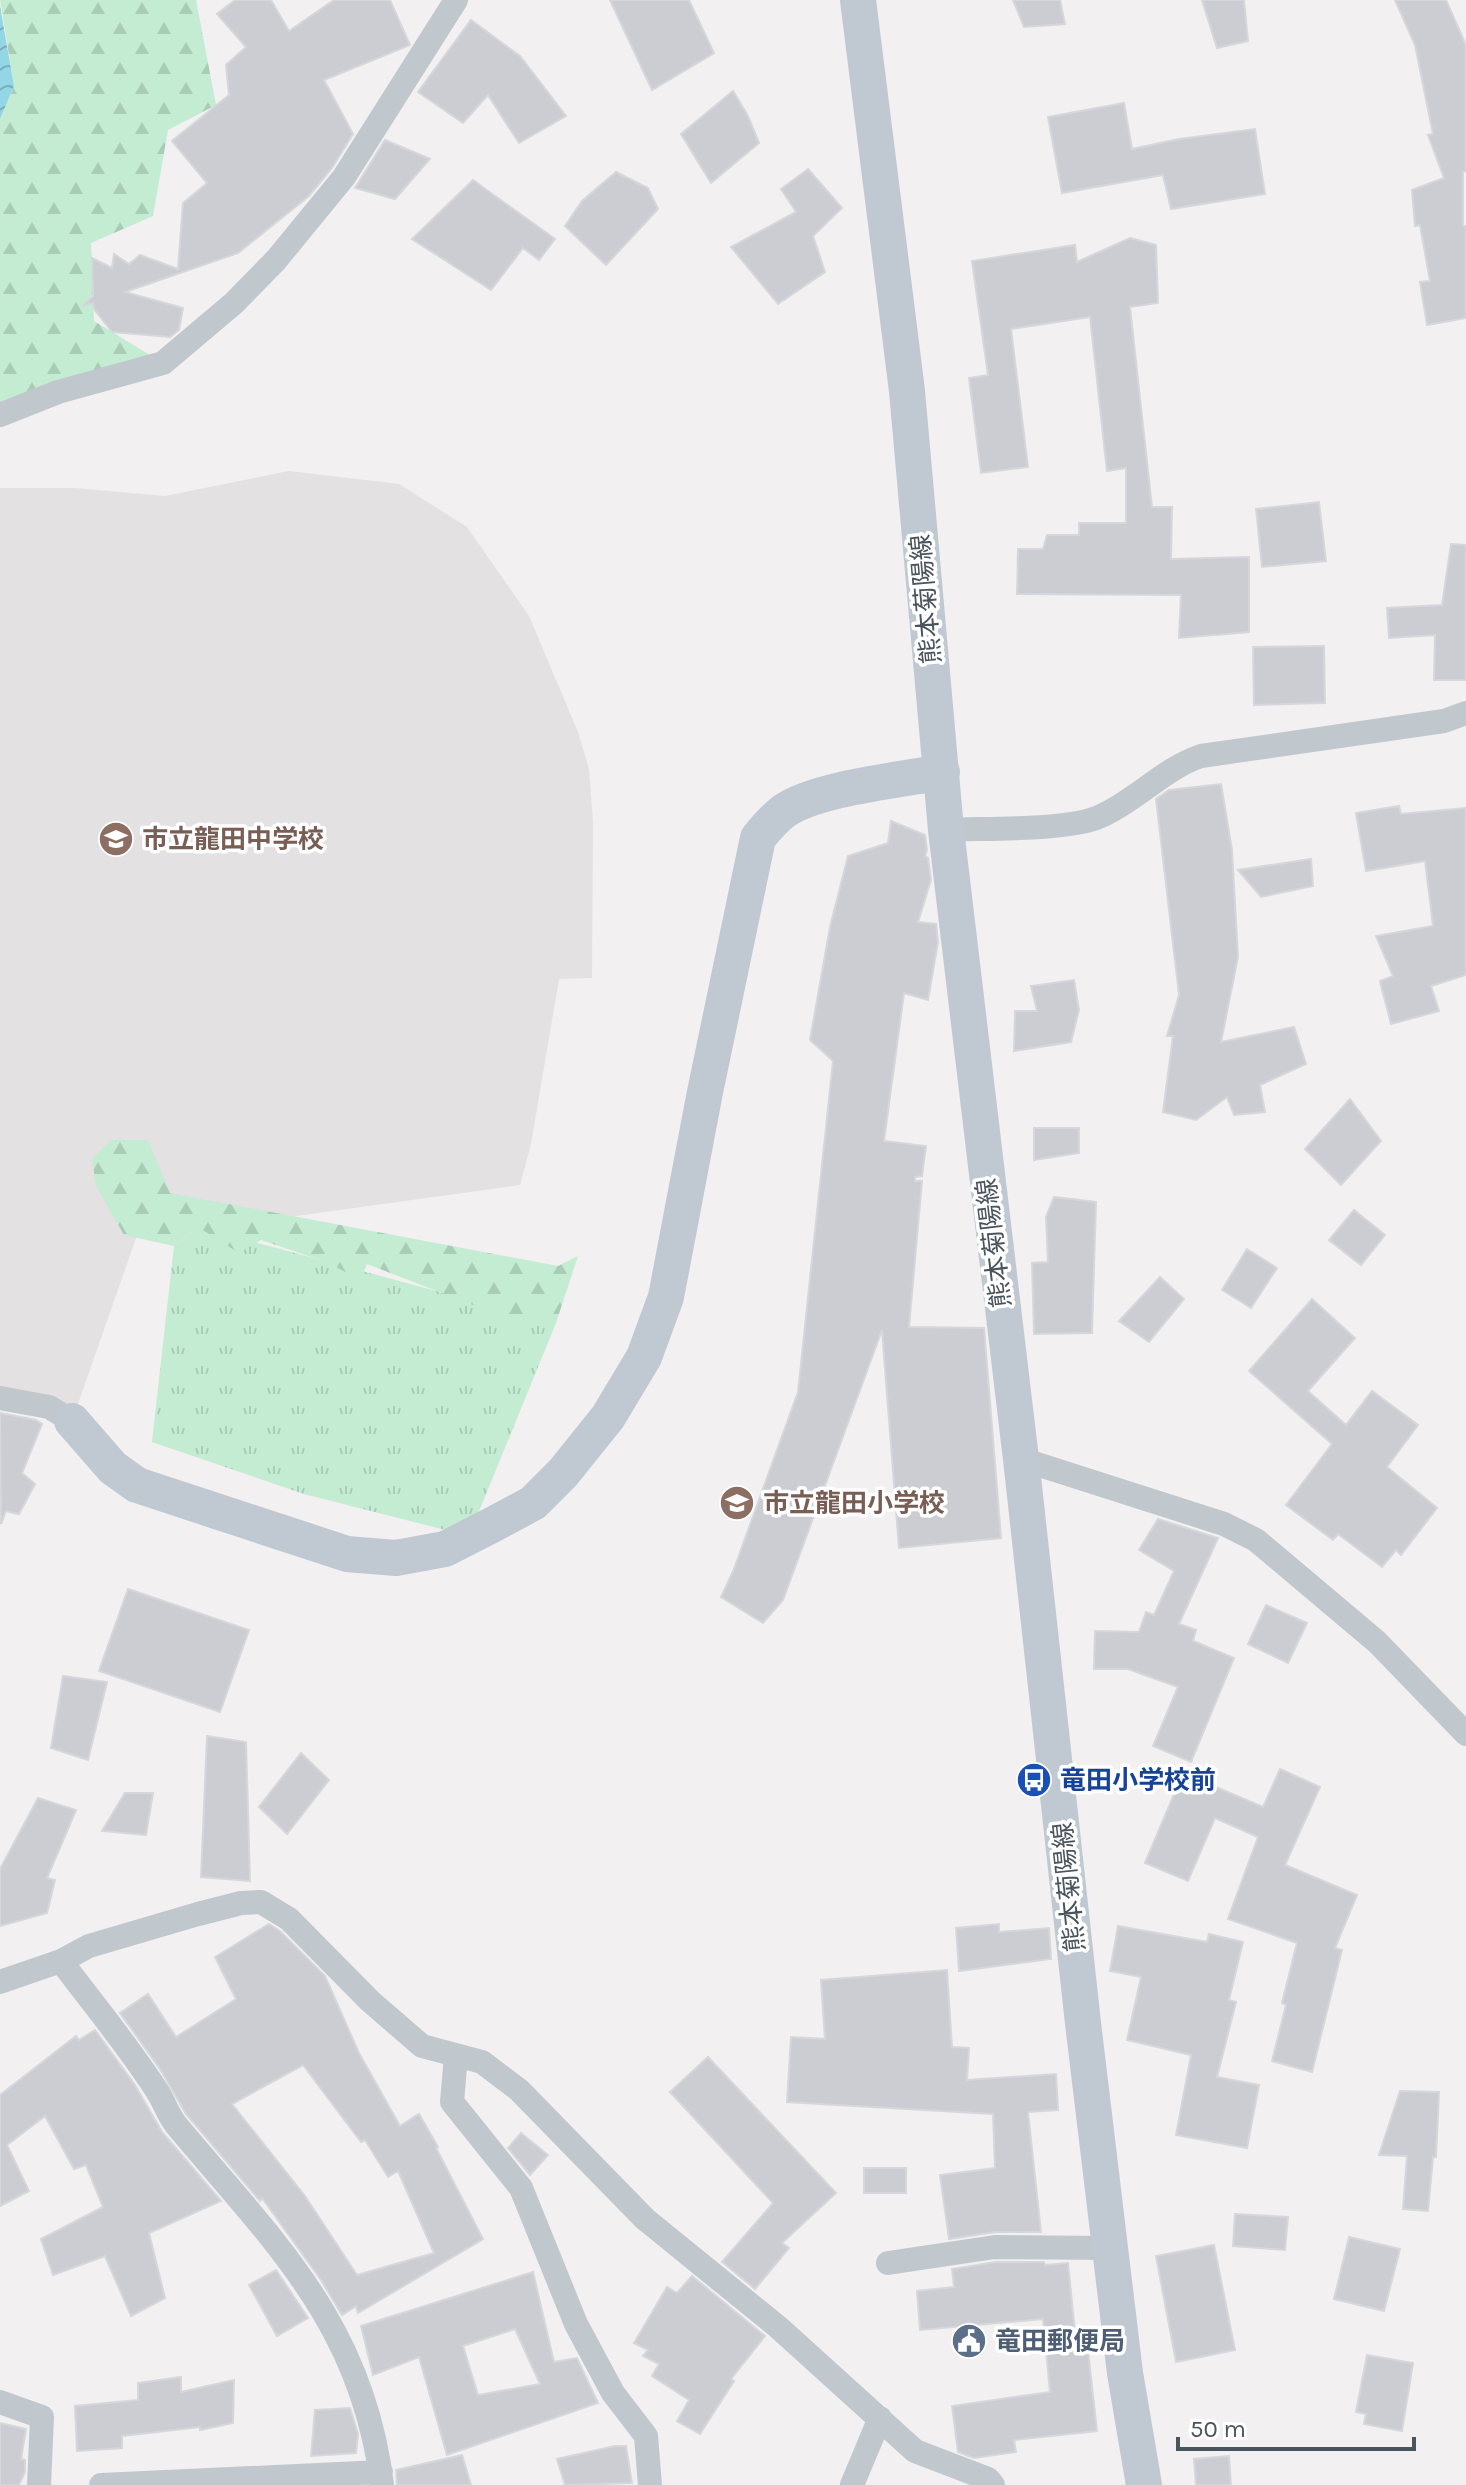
<svg xmlns="http://www.w3.org/2000/svg" width="1466" height="2485" font-family="Karla,'Noto Sans JP',sans-serif">
  <defs>
    <pattern id="grass-tufts" width="24" height="20" patternUnits="userSpaceOnUse" patternTransform="scale(2)"><rect width="24" height="20" fill="#c3ecd2"/><path d="M3 7l-1-3M5 7V3M7 7l1-3M15 17l-1-3M17 17v-4M19 17l1-3" fill="none" stroke="#a9ccb7"/></pattern>
    <pattern id="forest-firs" width="22" height="20" patternUnits="userSpaceOnUse" patternTransform="scale(2)"><rect width="22" height="20" fill="#c3ecd2"/><path d="M5 1l3.5 6h-7zM16 11l3.5 6h-7z" fill="#a9ccb7"/></pattern>
    <pattern id="water-waves" width="16" height="10" patternUnits="userSpaceOnUse" patternTransform="scale(2)"><rect width="16" height="10" fill="#93d6e5"/><path d="M0 5q4-4 8 0t8 0" fill="none" stroke="#7ab0bd"/></pattern>
  </defs>
  <rect width="100%" height="100%" fill="#f2f0f0"/>
  <path fill="#e3e1e1" d="M 289,471 L 399,484 L 467,527 L 529,616 L 578,732 L 589,769 L 593,822 L 592,978 L 559,979 L 531,1144 L 520,1185 L 136,1238 L 72,1421 L 0,1398 L 0,488 L 75,488 L 165,496 Z"/>
  <path fill="url(#grass-tufts)" d="M 198,1227 L 556,1323 L 469,1536 L 304,1494 L 152,1442 L 174,1246 Z"/>
  <path fill="url(#forest-firs)" d="M 0,0 L 196,0 L 216,105 L 168,130 L 153,216 L 91,243 L 94,321 L 163,363 L 0,416 L 0,119 L 14,86 Z
    M 111,1140 L 148,1140 L 170,1193 L 558,1266 L 578,1256 L 556,1323 L 486,1310 L 367,1264 L 360,1280 L 329,1263 L 261,1240 L 239,1253 L 198,1227 L 174,1246 L 124,1235 L 96,1186 L 92,1159 Z"/>
  <path fill="url(#water-waves)" d="M 0,6 L 14,86 L 0,119 Z"/>
  <path fill="#cbcdd2" stroke="#d5d7db" stroke-width="2" fill-rule="evenodd" d="M 235,0 L 271,0 L 289,31 L 334,0 L 390,0 L 410,45 L 324,80 L 353,134 L 332,168 L 309,196 L 238,253 L 125,292 L 183,308 L 179,330 L 170,337 L 112,332 L 94,309 L 93,303 L 82,306 L 93,296 L 92,258 L 112,268 L 114,254 L 129,264 L 140,255 L 178,269 L 183,203 L 207,183 L 172,141 L 229,95 L 226,65 L 246,47 L 217,14 Z
    M 610,0 L 689,0 L 714,53 L 652,90 Z
    M 1013,0 L 1060,0 L 1065,24 L 1024,27 Z
    M 1202,0 L 1244,0 L 1248,41 L 1217,48 Z
    M 1395,0 L 1446,0 L 1466,45 L 1466,171 L 1463,172 L 1463,226 L 1466,226 L 1466,318 L 1427,325 L 1420,282 L 1430,281 L 1420,225 L 1415,226 L 1412,190 L 1444,178 L 1428,135 L 1433,134 L 1415,45 Z
    M 471,20 L 520,56 L 566,116 L 519,143 L 488,95 L 463,123 L 418,92 Z
    M 733,91 L 748,116 L 759,143 L 711,183 L 681,134 Z
    M 1124,103 L 1132,149 L 1179,139 L 1255,129 L 1265,194 L 1171,209 L 1163,175 L 1062,193 L 1048,117 Z
    M 385,140 L 430,159 L 395,199 L 355,188 Z
    M 808,169 L 842,208 L 813,236 L 825,272 L 778,304 L 731,247 L 796,212 L 781,189 Z
    M 616,172 L 648,188 L 658,209 L 606,265 L 565,226 L 582,201 Z
    M 473,180 L 555,239 L 539,260 L 523,248 L 491,290 L 412,239 Z
    M 1130,238 L 1156,245 L 1158,303 L 1130,307 L 1152,507 L 1172,507 L 1171,559 L 1249,557 L 1249,632 L 1179,638 L 1181,595 L 1017,594 L 1018,549 L 1043,549 L 1047,535 L 1079,535 L 1079,523 L 1126,523 L 1126,468 L 1107,471 L 1090,317 L 1011,329 L 1028,467 L 981,473 L 969,378 L 988,375 L 972,261 L 1075,245 L 1077,262 Z
    M 1319,502 L 1326,561 L 1262,567 L 1256,509 Z
    M 1451,544 L 1466,545 L 1466,680 L 1434,680 L 1435,635 L 1389,638 L 1387,608 L 1442,605 Z
    M 1324,646 L 1325,703 L 1254,705 L 1253,647 Z
    M 1221,784 L 1232,850 L 1238,957 L 1221,1042 L 1294,1027 L 1306,1064 L 1260,1085 L 1265,1112 L 1234,1115 L 1227,1097 L 1196,1120 L 1163,1112 L 1173,1036 L 1167,1036 L 1179,995 L 1156,799 L 1169,790 Z
    M 1399,806 L 1401,814 L 1466,808 L 1466,975 L 1431,986 L 1439,1011 L 1391,1024 L 1380,981 L 1393,976 L 1376,936 L 1433,926 L 1425,861 L 1366,871 L 1356,813 Z
    M 891,821 L 925,835 L 927,850 L 925,856 L 928,858 L 931,880 L 918,922 L 936,924 L 938,942 L 928,1000 L 904,993 L 884,1141 L 926,1146 L 922,1176 L 915,1177 L 915,1181 L 922,1181 L 909,1327 L 984,1328 L 1001,1538 L 899,1548 L 882,1330 L 783,1600 L 763,1623 L 721,1597 L 734,1569 L 798,1392 L 833,1061 L 810,1040 L 830,927 L 848,856 L 888,843 Z
    M 1311,859 L 1313,886 L 1261,897 L 1238,870 Z
    M 1074,980 L 1079,1010 L 1071,1042 L 1014,1051 L 1015,1011 L 1037,1011 L 1031,986 Z
    M 1350,1099 L 1381,1141 L 1341,1185 L 1305,1149 Z
    M 1034,1128 L 1079,1128 L 1079,1153 L 1034,1160 Z
    M 1054,1197 L 1096,1202 L 1092,1333 L 1034,1334 L 1032,1263 L 1048,1262 L 1046,1217 Z
    M 1354,1210 L 1385,1235 L 1361,1265 L 1329,1240 Z
    M 1247,1249 L 1277,1268 L 1251,1308 L 1222,1290 Z
    M 1160,1277 L 1184,1299 L 1149,1342 L 1119,1321 Z
    M 1312,1299 L 1355,1338 L 1308,1391 L 1346,1425 L 1372,1391 L 1418,1425 L 1387,1467 L 1437,1508 L 1401,1555 L 1396,1550 L 1382,1567 L 1338,1534 L 1333,1540 L 1286,1505 L 1332,1444 L 1249,1371 Z
    M 0,1413 L 36,1420 L 42,1424 L 22,1473 L 35,1484 L 19,1514 L 6,1511 L 1,1524 Z
    M 1158,1519 L 1218,1538 L 1179,1624 L 1196,1630 L 1193,1641 L 1234,1658 L 1191,1762 L 1153,1746 L 1178,1687 L 1128,1669 L 1094,1669 L 1095,1631 L 1139,1632 L 1146,1612 L 1154,1615 L 1174,1571 L 1139,1550 Z
    M 128,1589 L 249,1630 L 220,1712 L 99,1671 Z
    M 1266,1605 L 1307,1623 L 1288,1663 L 1248,1644 Z
    M 63,1676 L 107,1682 L 88,1760 L 51,1748 Z
    M 207,1736 L 246,1742 L 250,1881 L 201,1877 Z
    M 301,1753 L 329,1780 L 287,1834 L 259,1807 Z
    M 1280,1769 L 1320,1787 L 1285,1865 L 1357,1895 L 1335,1948 L 1342,1950 L 1312,2072 L 1272,2061 L 1286,2005 L 1282,2003 L 1297,1943 L 1228,1919 L 1258,1837 L 1215,1818 L 1188,1881 L 1145,1863 L 1183,1773 L 1263,1807 Z
    M 125,1793 L 153,1793 L 146,1835 L 102,1831 Z
    M 38,1798 L 76,1810 L 47,1878 L 55,1880 L 47,1913 L 0,1926 L 0,1869 Z
    M 269,1924 L 280,1931 L 325,1976 L 359,2053 L 400,2126 L 419,2114 L 438,2147 L 436,2148 L 483,2239 L 358,2313 L 356,2306 L 342,2315 L 321,2280 L 262,2198 L 260,2201 L 186,2114 L 160,2069 L 120,2013 L 148,1994 L 176,2037 L 236,1999 L 215,1957 ZM 303,2065 L 361,2142 L 365,2140 L 388,2177 L 398,2171 L 434,2253 L 357,2275 L 305,2196 L 232,2104 Z
    M 999,1924 L 999,1932 L 1049,1928 L 1051,1959 L 959,1971 L 956,1928 Z
    M 1118,1926 L 1207,1942 L 1209,1934 L 1243,1942 L 1229,2000 L 1236,2002 L 1217,2077 L 1259,2085 L 1247,2148 L 1176,2135 L 1191,2055 L 1127,2040 L 1141,1977 L 1110,1971 Z
    M 947,1970 L 952,2047 L 969,2048 L 967,2080 L 1056,2074 L 1058,2110 L 1028,2112 L 1041,2232 L 995,2232 L 949,2239 L 940,2175 L 995,2168 L 993,2114 L 787,2102 L 791,2037 L 825,2039 L 821,1980 Z
    M 95,2030 L 135,2085 L 162,2132 L 221,2201 L 149,2233 L 165,2298 L 131,2316 L 105,2256 L 53,2275 L 41,2239 L 103,2207 L 86,2165 L 74,2169 L 45,2116 L 7,2145 L 29,2191 L 0,2206 L 0,2095 L 76,2036 L 79,2040 Z
    M 708,2057 L 836,2193 L 782,2243 L 789,2248 L 755,2289 L 722,2262 L 773,2203 L 670,2092 Z
    M 1400,2091 L 1439,2092 L 1436,2157 L 1433,2157 L 1428,2211 L 1403,2209 L 1407,2156 L 1379,2155 Z
    M 521,2133 L 548,2155 L 530,2175 L 508,2148 Z
    M 864,2168 L 906,2168 L 906,2193 L 864,2193 Z
    M 1235,2214 L 1288,2217 L 1285,2250 L 1233,2246 Z
    M 1349,2237 L 1400,2249 L 1384,2311 L 1334,2299 Z
    M 1214,2245 L 1235,2350 L 1176,2362 L 1156,2256 Z
    M 996,2262 L 1044,2262 L 1045,2265 L 1068,2263 L 1077,2352 L 1088,2351 L 1097,2431 L 1014,2440 L 1016,2452 L 974,2458 L 958,2452 L 952,2406 L 1050,2392 L 1043,2319 L 920,2330 L 917,2291 L 954,2287 L 952,2269 Z
    M 276,2270 L 308,2318 L 277,2336 L 249,2285 Z
    M 533,2272 L 554,2362 L 577,2358 L 598,2403 L 447,2455 L 419,2357 L 373,2375 L 361,2326 ZM 515,2329 L 540,2384 L 478,2395 L 463,2346 Z
    M 692,2276 L 765,2336 L 731,2379 L 734,2381 L 700,2434 L 677,2421 L 689,2400 L 652,2376 L 659,2364 L 643,2356 L 648,2350 L 634,2343 L 667,2287 L 677,2293 Z
    M 1367,2355 L 1413,2363 L 1402,2431 L 1364,2424 L 1366,2414 L 1356,2412 Z
    M 181,2377 L 181,2392 L 234,2380 L 233,2423 L 200,2430 L 200,2427 L 122,2436 L 122,2448 L 77,2451 L 75,2406 L 138,2400 L 138,2383 Z
    M 350,2408 L 358,2434 L 356,2453 L 311,2456 L 315,2410 Z
    M 0,2423 L 26,2429 L 21,2459 L 25,2460 L 25,2472 L 19,2485 L 0,2485 Z
    M 615,2446 L 626,2446 L 632,2483 L 565,2485 L 557,2459 Z
    M 462,2455 L 471,2485 L 397,2485 L 396,2470 Z
    M 1229,2456 L 1231,2485 L 1196,2485 L 1194,2459 Z"/>
  <g fill="none" stroke-linecap="round" stroke-linejoin="round">
    <path stroke="#c0c8ce" stroke-width="24" d="M 0,415 L 58,392 L 163,363 L 234,303 L 276,260 L 344,177 L 456,0
      M 946,830 C 984,828 1070,831 1101,816 C 1137,800 1163,769 1201,756 L 1444,721 L 1466,713
      M 0,1398 L 49,1407 L 72,1421
      M 1021,1459 L 1224,1524 L 1256,1540 L 1377,1642 L 1466,1734
      M 61,1961 C 94,2005 130,2048 159,2094 C 165,2104 169,2117 177,2126 C 274,2242 363,2325 382,2485
      M 0,1982 L 61,1961 L 89,1946 L 198,1914 L 241,1903 L 261,1902 L 289,1919 L 370,2001 L 422,2046 L 482,2062 L 519,2090 L 645,2219 L 778,2327 L 915,2451 L 988,2479 L 993,2485
      M 456,2056 L 452,2102 L 521,2188 L 576,2324 L 613,2393 L 646,2436 L 650,2485
      M 888,2263 L 995,2247 L 1110,2248
      M 0,2402 L 42,2417 L 39,2485
      M 101,2485 L 381,2472
      M 852,2485 L 880,2418"/>
    <path stroke="#c0c9d2" stroke-width="36" d="M 858,0 L 907,391 L 946,830 L 1021,1459 L 1083,2023 L 1125,2373 L 1144,2485
      M 72,1421 L 113,1468 L 137,1485 L 347,1554 L 396,1558 L 445,1549 L 490,1526 L 533,1503 L 563,1473 L 608,1417 L 644,1357 L 666,1297 L 705,1092 L 758,838 C 766,828 774,819 784,811 C 817,788 901,780 942,772"/>
  </g>
  <defs>
    <g id="school-disc" transform="scale(1.8)"><circle r="9.5" fill="#8d6e63" stroke="#fff"/><path d="M0-5L7-2L0 1L-7-2ZM-4 1L0 2.5L4 1V4Q0 6-4 4Z" fill="#fff"/></g>
    <g id="bus-disc" transform="scale(1.8)"><circle r="9.5" fill="#1a4fb4" stroke="#fff"/><path d="M-5-6H5V4H4V6H2V4H-2V6H-4V4H-5ZM-3.5-4V0h7V-4ZM-3.5 1.2v1.5H-2V1.2ZM2 1.2v1.5H3.5V1.2Z" fill="#fff"/></g>
    <g id="civic-disc" transform="scale(1.8)"><circle r="9.5" fill="#5c6f8a" stroke="#fff"/><path d="M-.6-6.5H3V-4.5H.6V-3L4-1V1h2V6H-6V1h2V-1L-.6-3ZM-1.2 2.5V6h2.4V2.5Z" fill="#fff"/></g>
  </defs>
  <g fill-rule="evenodd">
    <use href="#school-disc" x="116" y="839"/>
    <use href="#school-disc" x="737" y="1503"/>
    <use href="#bus-disc" x="1034" y="1780"/>
    <use href="#civic-disc" x="969" y="2341"/>
  </g>
  <g text-anchor="middle" dominant-baseline="central" stroke-width="7" stroke-linejoin="round" paint-order="stroke">
    <g font-size="26" fill="#4a545c" stroke="#fff">
      <text transform="translate(926 599) rotate(-95)">熊本菊陽線</text>
      <text transform="translate(994 1243) rotate(-97)">熊本菊陽線</text>
      <text transform="translate(1069 1887) rotate(-96)">熊本菊陽線</text>
    </g>
    <g font-size="26" font-weight="bold" fill="#785e54" stroke="#fff" text-anchor="start">
      <text x="142" y="839">市立龍田中学校</text>
      <text x="763" y="1503">市立龍田小学校</text>
    </g>
    <g font-size="26" font-weight="bold" fill="#164399" stroke="#fff" text-anchor="start">
      <text x="1060" y="1780">竜田小学校前</text>
    </g>
    <g font-size="26" font-weight="bold" fill="#4e5e75" stroke="#fff" text-anchor="start">
      <text x="995" y="2341">竜田郵便局</text>
    </g>
  </g>
  <path d="M1178 2437v12h236v-12" fill="none" stroke="#4a545c" stroke-width="4"/>
  <text x="1190" y="2437" font-size="24" fill="#4a545c" stroke="#ffffff" stroke-width="6" paint-order="stroke">50 m</text>
</svg>
